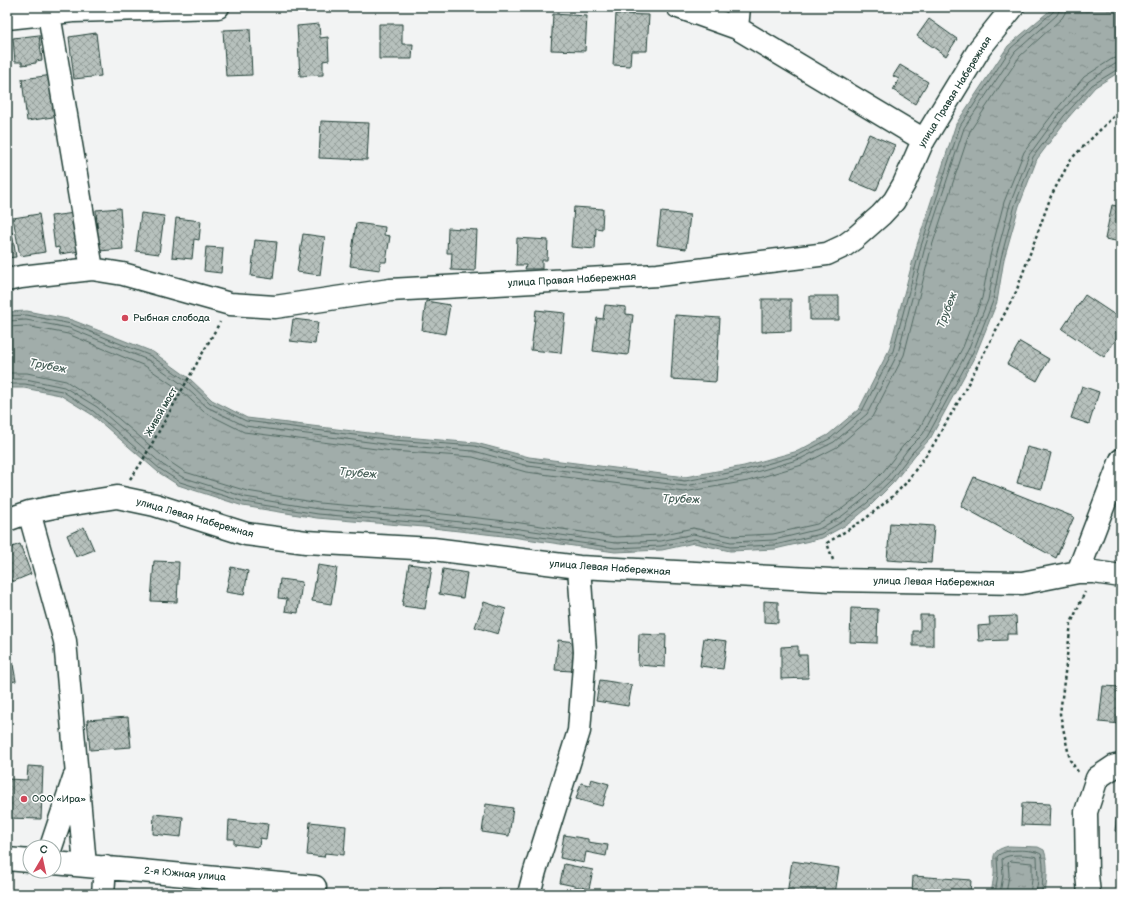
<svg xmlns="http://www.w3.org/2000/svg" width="1128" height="901" font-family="'Balsamiq Sans',sans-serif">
  <defs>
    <pattern id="water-ripples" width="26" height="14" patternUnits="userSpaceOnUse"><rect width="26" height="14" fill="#a1adaa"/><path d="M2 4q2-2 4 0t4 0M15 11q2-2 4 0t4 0" fill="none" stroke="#838e8b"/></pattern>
    <pattern id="building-cross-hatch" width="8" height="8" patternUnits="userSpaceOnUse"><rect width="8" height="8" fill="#b7c1bd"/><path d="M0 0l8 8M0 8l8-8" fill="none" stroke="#949e9a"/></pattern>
  </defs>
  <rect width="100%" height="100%" fill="#f2f3f3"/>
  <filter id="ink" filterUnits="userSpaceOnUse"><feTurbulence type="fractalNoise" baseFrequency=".025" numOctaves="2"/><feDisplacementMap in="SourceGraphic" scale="8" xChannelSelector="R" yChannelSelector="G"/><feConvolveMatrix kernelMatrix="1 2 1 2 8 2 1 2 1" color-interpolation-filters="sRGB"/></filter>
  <g filter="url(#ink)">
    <path fill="url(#water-ripples)" stroke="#6d807b" d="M 1054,7 L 1121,7 L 1121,71 L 1095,87 L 1067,119 L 1037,159 L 1019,206 L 1004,259 L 997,302 L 976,354 L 930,439 L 915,455 L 894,482 L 870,506 L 848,524 L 822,538 L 775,549 L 730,551 L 694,543 L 662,550 L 615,552 L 512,537 L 424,527 L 317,518 L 243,506 L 178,485 L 158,472 L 91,414 L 60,395 L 24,388 L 7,388 L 7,312 L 27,311 L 72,320 L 153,352 L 189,378 L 212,400 L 247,418 L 393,436 L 476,443 L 529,457 L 685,477 L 744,466 L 798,451 L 828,435 L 859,409 L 889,350 L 917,245 L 956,124 L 1008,46 Z
      M 1009,846 L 1038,847 L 1044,850 C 1049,864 1047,880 1045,894 L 991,894 C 992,888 993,881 994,875 C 995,858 988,851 1009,846 Z"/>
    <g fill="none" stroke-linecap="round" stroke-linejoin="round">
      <path stroke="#536a63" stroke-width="1" d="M 7,316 L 27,315 L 71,324 L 151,356 L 187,381 L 210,403 L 246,421 L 393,440 L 475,446 L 529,461 L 685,481 L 745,470 L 799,455 L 831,438 L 862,411 L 893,351 L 921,246 L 960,126 L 1011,48 L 1053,12 L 1055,7
        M 7,321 L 26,320 L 69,328 L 148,360 L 183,385 L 207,407 L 245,426 L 392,445 L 474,451 L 528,466 L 685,486 L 746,475 L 800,459 L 834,442 L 867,414 L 898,353 L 925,247 L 964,128 L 1015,52 L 1057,15 L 1059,11 L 1060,7
        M 7,327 L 26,326 L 68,334 L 145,366 L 180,390 L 204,412 L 244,432 L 392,451 L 473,457 L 526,472 L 684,492 L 748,481 L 802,465 L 837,447 L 872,417 L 904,355 L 931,249 L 970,131 L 1020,56 L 1062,18 L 1065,13 L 1066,7
        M 7,373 L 27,373 L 66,381 L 100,403 L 167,460 L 185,472 L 247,491 L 319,503 L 425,512 L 514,522 L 616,537 L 660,535 L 693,528 L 731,536 L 773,534 L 817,524 L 839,511 L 860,495 L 883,472 L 903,446 L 918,431 L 963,347 L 982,298 L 990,256 L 1004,202 L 1024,152 L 1056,110 L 1084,77 L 1112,59 L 1121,57
        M 7,379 L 26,379 L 64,387 L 97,407 L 163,465 L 182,477 L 245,497 L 318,509 L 425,518 L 513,528 L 615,543 L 661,541 L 693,534 L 731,542 L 774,540 L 819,529 L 842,516 L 864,499 L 888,476 L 908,449 L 923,434 L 968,350 L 988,300 L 996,257 L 1010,204 L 1029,155 L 1060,113 L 1089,81 L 1115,64 L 1121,63
        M 7,384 L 25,384 L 62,391 L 93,411 L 160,469 L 180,482 L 244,502 L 318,514 L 424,523 L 513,533 L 615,548 L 661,546 L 694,539 L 730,547 L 775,545 L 821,534 L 845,520 L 867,503 L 891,480 L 912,453 L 927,437 L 973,352 L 993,301 L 1001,258 L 1015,205 L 1033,157 L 1064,116 L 1092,85 L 1118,69 L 1121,68
        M 995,894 L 998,874 L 997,857 C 1002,848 1033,849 1041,854 C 1045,867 1042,880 1042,894
        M 1000,894 L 1003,875 L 1002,859 C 1008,853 1030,855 1037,857 L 1038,880 L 1036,894
        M 1006,894 L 1009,875 L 1008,863 L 1010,861 L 1032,863 L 1032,880 L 1030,894"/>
    </g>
    <path fill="url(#building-cross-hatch)" stroke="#1f3d34" d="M 553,14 L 587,16 L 585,51 L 551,50 Z
      M 616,14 L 649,15 L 647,51 L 631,51 L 630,66 L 613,65 Z
      M 929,19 L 957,39 L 946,56 L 917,36 Z
      M 319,24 L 320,38 L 328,37 L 329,60 L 323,61 L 323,75 L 300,76 L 297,26 Z
      M 379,24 L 402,24 L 402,44 L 413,44 L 412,59 L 379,59 Z
      M 250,29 L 252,75 L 226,76 L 223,30 Z
      M 96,33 L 101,76 L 74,79 L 69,37 Z
      M 39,35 L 42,60 L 36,61 L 36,63 L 22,65 L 22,62 L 15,62 L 13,38 Z
      M 900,65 L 928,82 L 915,104 L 893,90 L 899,79 L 893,76 Z
      M 53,75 L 59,116 L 27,121 L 22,79 Z
      M 321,121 L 369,123 L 367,160 L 319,158 Z
      M 869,134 L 895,145 L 876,191 L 850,180 Z
      M 1112,205 L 1121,207 L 1121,242 L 1105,239 Z
      M 574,207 L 603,209 L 602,229 L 596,228 L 595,249 L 571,247 Z
      M 120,208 L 123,249 L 99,251 L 96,210 Z
      M 661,212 L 690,215 L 686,249 L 657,245 Z
      M 75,213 L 80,251 L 60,254 L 59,247 L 55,248 L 51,216 Z
      M 141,213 L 164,216 L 159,254 L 136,251 Z
      M 39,214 L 45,252 L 20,256 L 13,218 Z
      M 176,218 L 201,221 L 199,240 L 194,239 L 192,259 L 172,257 Z
      M 356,223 L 385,227 L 384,235 L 390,236 L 386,262 L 380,262 L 380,270 L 350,266 Z
      M 448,228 L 477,230 L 475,271 L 451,270 L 452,253 L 447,253 Z
      M 12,232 L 16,257 L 7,258 L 7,233 Z
      M 303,234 L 325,237 L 320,275 L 297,272 Z
      M 517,238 L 548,240 L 547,260 L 542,260 L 542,269 L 525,269 L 526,265 L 516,265 Z
      M 255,240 L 277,242 L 273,279 L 251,276 Z
      M 206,247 L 223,248 L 221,273 L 204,271 Z
      M 1085,295 L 1121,319 L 1121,332 L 1104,357 L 1062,329 Z
      M 810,296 L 839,296 L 839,320 L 810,320 Z
      M 762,299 L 791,299 L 791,331 L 762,332 Z
      M 426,301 L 450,305 L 445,334 L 422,330 Z
      M 605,305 L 626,307 L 626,314 L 633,315 L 628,355 L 593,351 L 597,318 L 603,319 Z
      M 536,310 L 565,313 L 561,353 L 531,350 Z
      M 675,315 L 720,318 L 716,382 L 671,379 Z
      M 293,319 L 318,322 L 315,344 L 290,341 Z
      M 1020,342 L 1049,359 L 1037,381 L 1007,364 Z
      M 1082,386 L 1099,392 L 1089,424 L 1071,418 Z
      M 1027,447 L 1051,453 L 1042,489 L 1017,483 Z
      M 974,477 L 1074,517 L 1056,558 L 961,506 Z
      M 890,523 L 934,526 L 931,563 L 887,560 Z
      M 84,527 L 94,550 L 76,557 L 67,535 Z
      M 20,544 L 31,574 L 12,582 L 7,569 L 7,549 Z
      M 154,561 L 179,562 L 177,602 L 151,601 Z
      M 409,564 L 432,567 L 425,609 L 402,606 Z
      M 318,565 L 337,568 L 331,604 L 312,601 Z
      M 231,567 L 248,571 L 244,595 L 226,592 Z
      M 443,569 L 467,573 L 463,598 L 439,594 Z
      M 280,579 L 302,582 L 298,613 L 285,611 L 287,599 L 278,598 Z
      M 764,601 L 778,602 L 778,623 L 764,622 Z
      M 484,602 L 506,609 L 498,634 L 475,627 Z
      M 851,608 L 878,609 L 877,643 L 850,642 Z
      M 920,615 L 933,615 L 933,646 L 913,646 L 913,631 L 920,631 Z
      M 1016,616 L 1017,634 L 1007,634 L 1007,640 L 979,641 L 978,626 L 990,625 L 989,617 Z
      M 7,631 L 16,681 L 7,682 Z
      M 639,634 L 666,635 L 665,667 L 638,665 Z
      M 704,638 L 727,641 L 723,669 L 700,666 Z
      M 558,640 L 575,642 L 572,671 L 555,670 Z
      M 798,646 L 798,655 L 807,655 L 808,678 L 781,679 L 781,647 Z
      M 600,680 L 632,685 L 628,706 L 596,701 Z
      M 1103,686 L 1121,687 L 1121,724 L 1099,722 Z
      M 128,717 L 131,747 L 90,750 L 87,720 Z
      M 28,766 L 43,767 L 41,819 L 7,818 L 7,779 L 27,780 Z
      M 591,779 L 609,784 L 602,806 L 576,799 L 581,783 L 589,785 Z
      M 1119,794 L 1121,795 L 1121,832 L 1115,831 Z
      M 1022,803 L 1050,804 L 1049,826 L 1021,825 Z
      M 486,804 L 513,808 L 509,836 L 482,832 Z
      M 154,814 L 183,817 L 181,837 L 153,834 Z
      M 229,820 L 268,824 L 266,839 L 260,838 L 259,847 L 234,844 L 234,839 L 228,839 Z
      M 310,822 L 346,826 L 344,855 L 325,853 L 324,857 L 307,855 Z
      M 564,835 L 588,839 L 588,842 L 608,845 L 606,856 L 586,852 L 584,863 L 560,858 Z
      M 792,861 L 839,868 L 835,894 L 787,894 Z
      M 564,864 L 593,870 L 589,889 L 560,883 Z
      M 913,876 L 971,880 L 970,894 L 912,894 Z
      M 436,889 L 451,894 L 434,894 Z"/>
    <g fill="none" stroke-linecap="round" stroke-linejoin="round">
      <g stroke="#1f3d34" stroke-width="25">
        <path id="minor" d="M 678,7 L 737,28
          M 739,7 L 737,28 L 924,140
          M 49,14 L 92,269
          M 7,18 L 73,11 L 218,7
          M 7,280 L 21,277 L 92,269 L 123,274 L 230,304 L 275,307 L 390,290 L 658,275 L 827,254 L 844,246 L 855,238 L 881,215 L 894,201 L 904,184 L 922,143 L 980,48 L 1013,7
          M 29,512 L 65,641 L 85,865
          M 7,520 L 29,512 L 54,507 L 117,497 L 155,505 L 246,534 L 306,542 L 433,549 L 579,567 L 831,580 L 1022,583 L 1078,572 L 1094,572 L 1121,576
          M 1078,572 L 1121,460
          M 51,847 L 74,778
          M 7,859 L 30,861
          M 54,863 L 315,887
          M 103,894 L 105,867
          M 529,894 L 535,871 L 579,731 L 585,652 L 579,567
          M 1089,894 L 1087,875 L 1086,812 L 1097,778 L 1115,766 L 1121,765"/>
      </g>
      <path stroke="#1f3d34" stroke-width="2.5" stroke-dasharray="3 3" stroke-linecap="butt" d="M 130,479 L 140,465 L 220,322
        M 833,560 L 827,543 L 865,519 L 892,497 L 905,484 L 932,447 L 961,397 L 1016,292 L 1051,196 L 1071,159 L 1121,109
        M 1078,772 L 1070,760 L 1060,714 L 1071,623 L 1085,592"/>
      <use href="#minor" stroke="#fff" stroke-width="22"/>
    </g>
  </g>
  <g fill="#d1495b" stroke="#fff" stroke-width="1.5">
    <circle cx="125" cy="318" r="4"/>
    <circle cx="24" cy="799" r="4"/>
  </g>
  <g text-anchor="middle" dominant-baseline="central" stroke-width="3" stroke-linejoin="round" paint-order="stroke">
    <g font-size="10" fill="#1f3d34" stroke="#fff">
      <text transform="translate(955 92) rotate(-58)">улица Правая Набережная</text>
      <text transform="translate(572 280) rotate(-3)">улица Правая Набережная</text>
      <text transform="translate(161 412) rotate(-60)">Живой мост</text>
      <text transform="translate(195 518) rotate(16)">улица Левая Набережная</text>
      <text transform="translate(610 568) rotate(4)">улица Левая Набережная</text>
      <text transform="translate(934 582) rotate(1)">улица Левая Набережная</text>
      <text transform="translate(185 874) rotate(5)">2-я Южная улица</text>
    </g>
    <g font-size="10" fill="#1f3d34" stroke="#fff" text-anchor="start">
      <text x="133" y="318">Рыбная слобода</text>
      <text x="32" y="799">ООО «Ира»</text>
    </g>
    <g font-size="11" font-style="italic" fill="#465f57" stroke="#fff">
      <text transform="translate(947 310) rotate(-69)">Трубеж</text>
      <text transform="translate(48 366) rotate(11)">Трубеж</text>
      <text transform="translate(358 473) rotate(5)">Трубеж</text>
      <text transform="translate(681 499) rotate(2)">Трубеж</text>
    </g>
  </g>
  <rect width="1128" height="901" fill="none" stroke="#fff" stroke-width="24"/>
  <rect x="12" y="12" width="1104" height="877" fill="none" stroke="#1f3d34" stroke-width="1.5" filter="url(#ink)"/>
  <g transform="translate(42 859) rotate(9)"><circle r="19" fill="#ffffff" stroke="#a5b1ae"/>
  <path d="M0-3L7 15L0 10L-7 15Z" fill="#d1495b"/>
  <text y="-6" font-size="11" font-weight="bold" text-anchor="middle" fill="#1f3d34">С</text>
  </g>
</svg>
